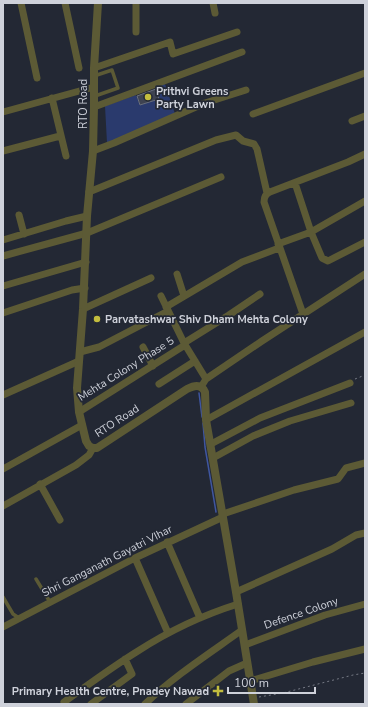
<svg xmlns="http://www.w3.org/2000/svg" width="368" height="707" font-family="'Nunito Sans',sans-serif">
  <rect width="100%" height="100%" fill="#232834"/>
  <path fill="#2a3a6d" d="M 165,84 L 175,114 L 107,143 L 105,106 L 136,95 L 140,105 L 159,99 L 155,88 Z"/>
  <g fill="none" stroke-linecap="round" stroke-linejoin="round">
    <path stroke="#3f56a0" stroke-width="1.5" d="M 199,393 L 202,417
      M 203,423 L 205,447 L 216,512"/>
  </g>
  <path fill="#3e4351" stroke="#696f7d" d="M 156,89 L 159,99 L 140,105 L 137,96 Z"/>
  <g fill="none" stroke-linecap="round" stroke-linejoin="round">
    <path stroke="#767a85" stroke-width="1" stroke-dasharray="2 3" stroke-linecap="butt" d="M 355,379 L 365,375
      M 259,697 L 283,693 L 353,675 L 365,673"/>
    <path stroke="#5c5a35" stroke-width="3.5" d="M 94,76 L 112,70 L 118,88 L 95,96
      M 36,579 L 50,602
      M 3,597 L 13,614 L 19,618"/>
    <path stroke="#5c5a35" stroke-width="7" d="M 21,3 L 37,78
      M 65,3 L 79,68
      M 213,3 L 215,13
      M 136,32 L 136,3
      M 94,68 L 170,42 L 173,54 L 237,32
      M 52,98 L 66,156
      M 94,107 L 242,52
      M 3,112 L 94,87
      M 253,114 L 365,73
      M 352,121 L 365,116
      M 3,151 L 60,136
      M 93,151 L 114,143 L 205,103 L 246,90
      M 295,183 L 311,232 L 322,258 L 328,261 L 365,242
      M 89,192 L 216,140 L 236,135 L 243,141 L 254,144 L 257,149 L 267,193
      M 19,215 L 24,234
      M 3,240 L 66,221 L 87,216
      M 278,244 L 311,232 L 365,201
      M 3,256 L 87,233 L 221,177
      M 177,274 L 184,296
      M 3,286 L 86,262
      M 161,296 L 184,343 L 206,379
      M 166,307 L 242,262 L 279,248
      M 83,309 L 151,278
      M 3,313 L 72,290 L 85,288
      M 303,314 L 264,202 C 264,198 265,194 270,192 L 348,162 L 365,154
      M 184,343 L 229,315 L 260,294
      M 143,347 L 153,366
      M 80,352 L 99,347 L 168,311
      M 159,384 L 195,361
      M 201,387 L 206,379 L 262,341 L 365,274
      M 3,395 L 79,361
      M 79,412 L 185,345
      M 206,420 L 365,332
      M 211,444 L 260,418 L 350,383
      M 213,458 L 253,436 L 290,421 L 351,403
      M 3,469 L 82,425
      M 40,484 L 60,520
      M 3,506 L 76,465 L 89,455 L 93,448
      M 223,514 L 294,490 L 338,479 L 346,468 L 365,463
      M 167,542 L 200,618
      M 135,558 L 168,633
      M 236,592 L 332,549 L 356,535 L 365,533
      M 3,627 L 135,558 L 223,517
      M 245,645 L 325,615 L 365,604
      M 250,681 L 313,662 L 365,649
      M 66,704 L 64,702 C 88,685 112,667 138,651 C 169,631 203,615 238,604
      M 91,704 L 132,674 L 125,659
      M 145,704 C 174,676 210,653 242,630
      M 186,704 L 229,671 L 247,663"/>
    <path stroke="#5c5a35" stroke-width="8" d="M 98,3 L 94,68 L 94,107 L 93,151 L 87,216 L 83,309 L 77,388 L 79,412 L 86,441 L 89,446 L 93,448 L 97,448 L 187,389 C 193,386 201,383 205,392 L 206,420 L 236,592 L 254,704"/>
  </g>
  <g fill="#c3bd3e" stroke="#232834" stroke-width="1.5">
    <circle cx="148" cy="97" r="4"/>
    <circle cx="97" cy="319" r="4"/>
    <path d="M216 685h4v4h4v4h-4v4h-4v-4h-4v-4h4z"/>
  </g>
  <g text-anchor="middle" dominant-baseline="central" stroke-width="3.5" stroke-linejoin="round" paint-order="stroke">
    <g font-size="11" font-weight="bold" fill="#ced1da" stroke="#232834" text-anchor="start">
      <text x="156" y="91">Prithvi Greens<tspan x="156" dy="13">Party Lawn</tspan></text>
      <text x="105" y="319">Parvatashwar Shiv Dham Mehta Colony</text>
      <text x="209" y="691" text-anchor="end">Primary Health Centre, Pnadey Nawad</text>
    </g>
    <g font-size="11" fill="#ced1da" stroke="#232834">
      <text transform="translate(83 104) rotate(-90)">RTO Road</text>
      <text transform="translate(126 369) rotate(-32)">Mehta Colony Phase 5</text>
      <text transform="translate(117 421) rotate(-33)">RTO Road</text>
      <text transform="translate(107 561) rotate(-27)">Shri Ganganath Gayatri VIhar</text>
      <text transform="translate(301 613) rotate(-19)">Defence Colony</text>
    </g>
  </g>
  <rect width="368" height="707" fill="none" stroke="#ced1da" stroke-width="8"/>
  <path d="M228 687v6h87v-6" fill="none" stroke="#ced1da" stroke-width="2"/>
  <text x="234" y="687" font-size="12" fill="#ced1da" stroke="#232834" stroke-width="3" paint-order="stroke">100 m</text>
</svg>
